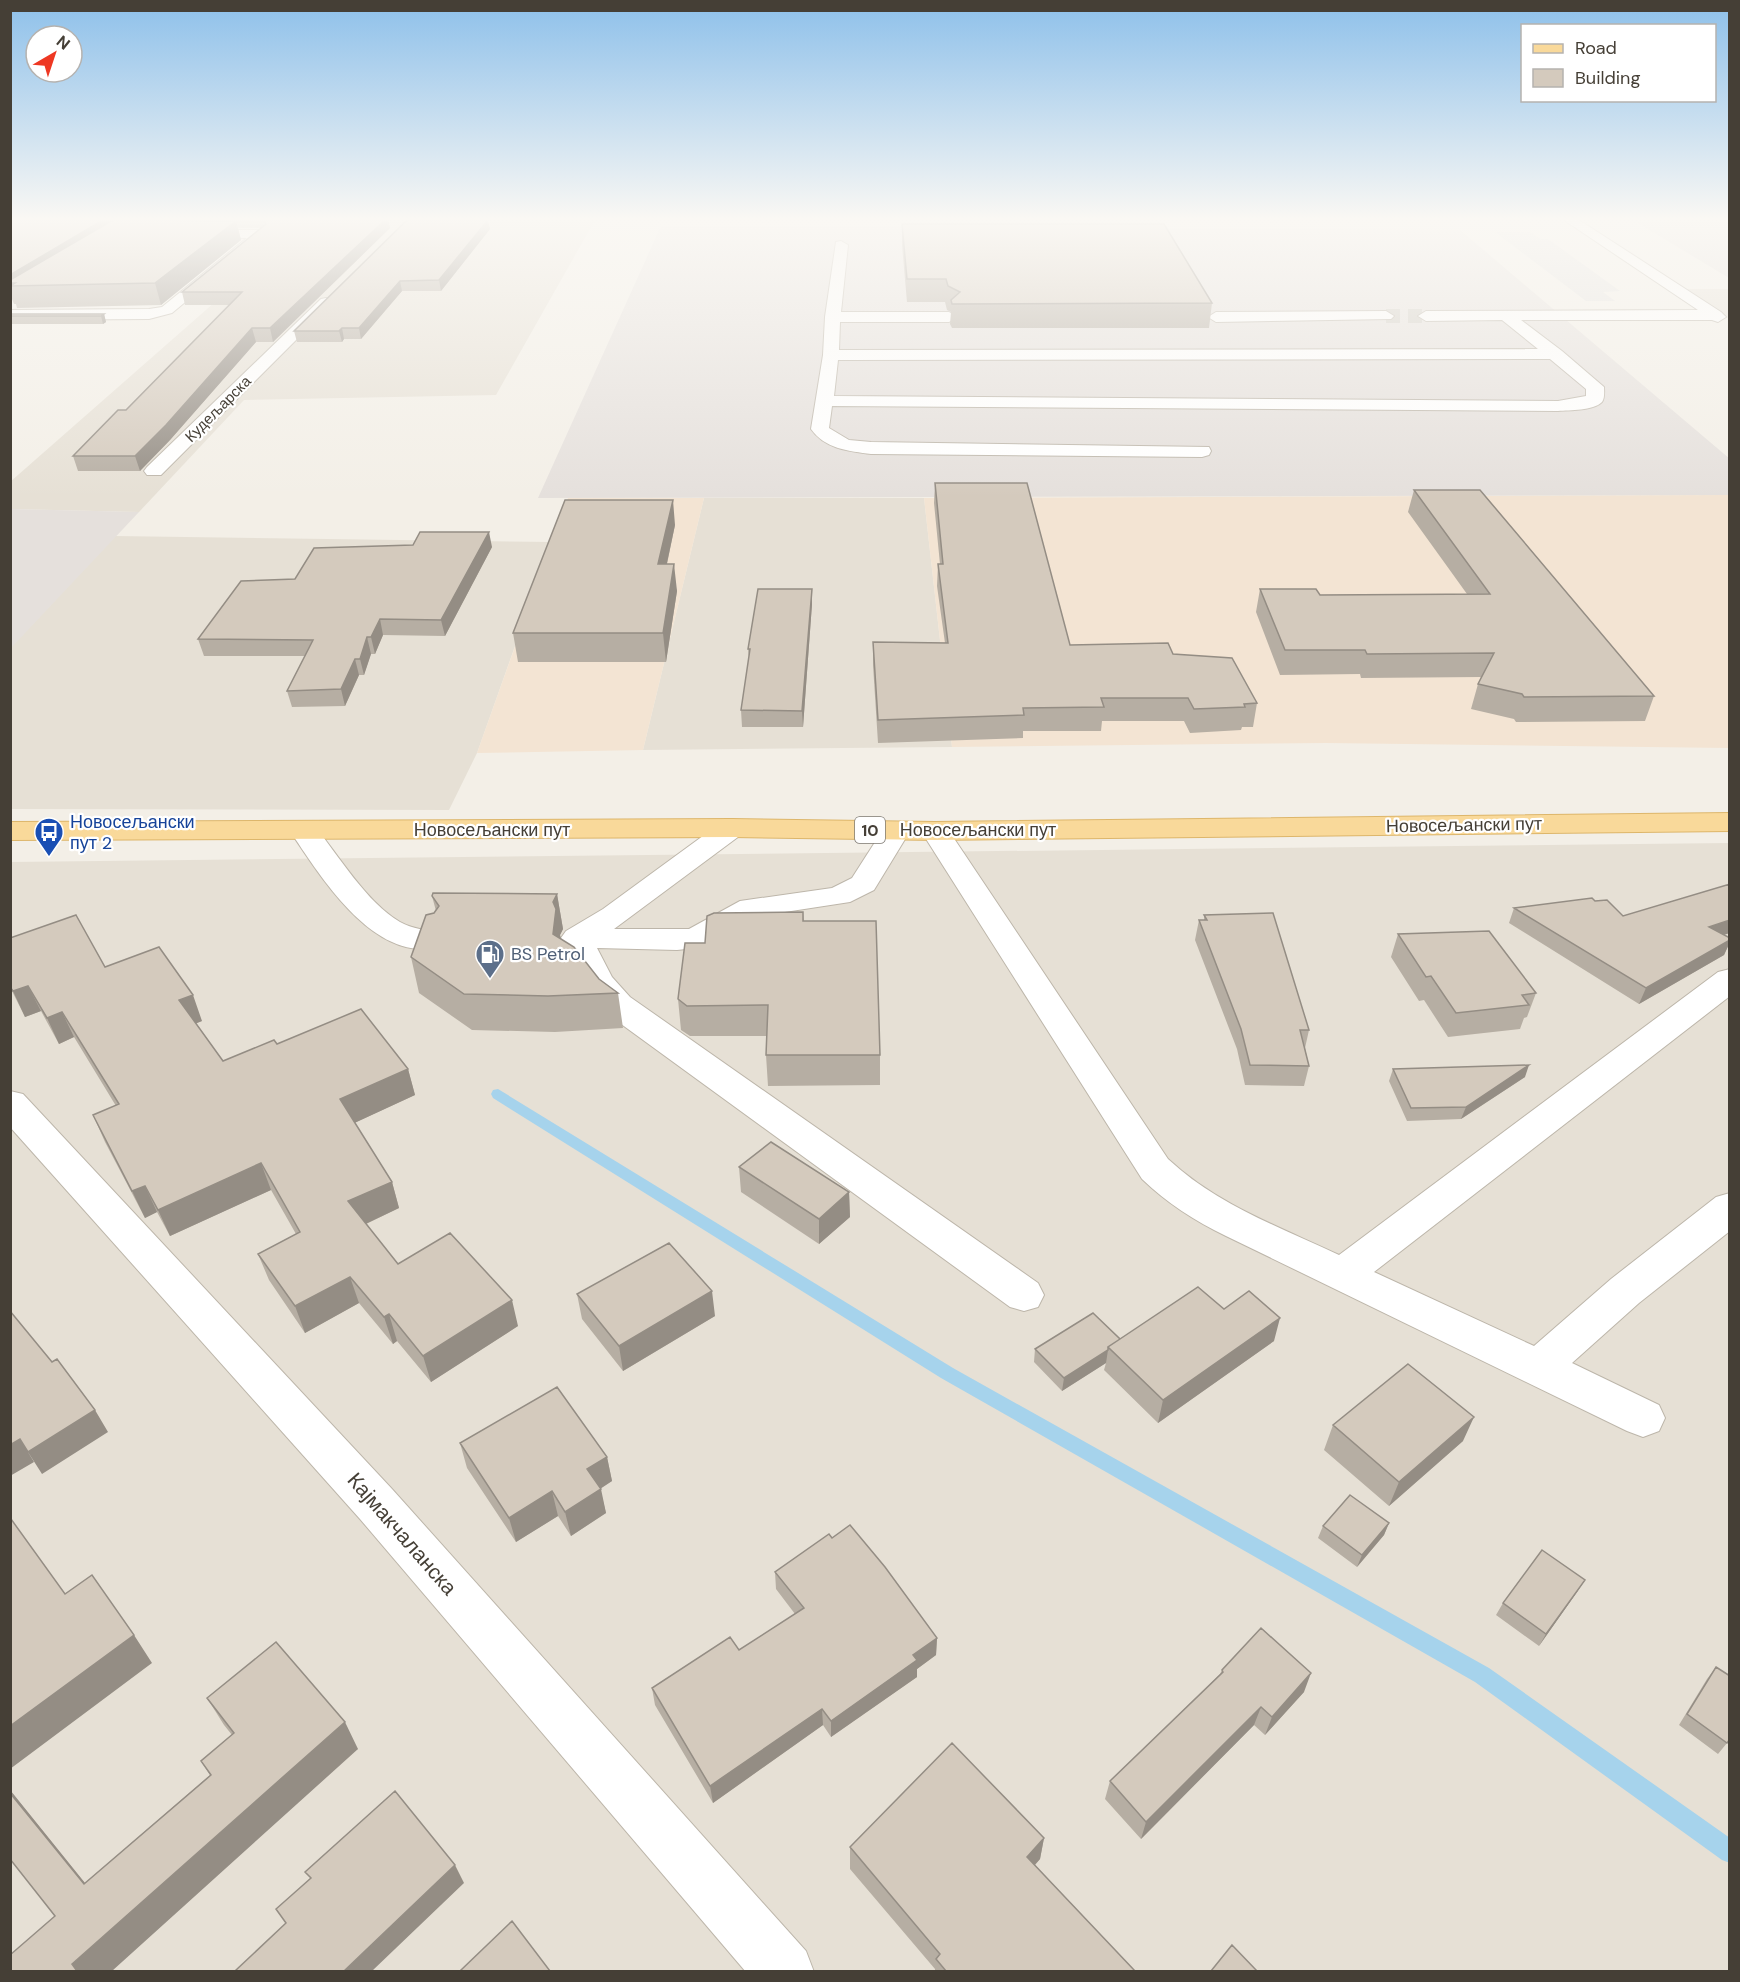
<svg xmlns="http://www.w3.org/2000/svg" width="1740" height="1982" font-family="'DM Sans',sans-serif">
  <rect width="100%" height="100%" fill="#f3efe7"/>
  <path fill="#e6e0d5" d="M 402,220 L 595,220 L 496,395 L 244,400 L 139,512 L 11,509 L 10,482 L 306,222 Z
    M 1685,289 L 1729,289 L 1729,319 Z
    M 704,498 L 924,498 L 952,747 L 643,750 Z
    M 115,536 L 552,542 L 477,753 L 449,810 L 11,809 L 10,648 Z
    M 1729,843 L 1729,1971 L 11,1971 L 10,862 Z"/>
  <path fill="#f3e4d3" d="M 1729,495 L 1729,748 L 1326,743 L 952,747 L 924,498 Z
    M 568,498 L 704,498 L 643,750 L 477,753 Z"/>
  <path fill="#e5e0dc" d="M 1633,220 L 1729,220 L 1729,278 Z
    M 661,226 L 1460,230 L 1730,459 L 1729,495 L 538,498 Z
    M 11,509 L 139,512 L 11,648 L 10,509 Z"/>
  <path fill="#e4e2df" d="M 1495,232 L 1530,232 L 1540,239 L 1548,239 L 1620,291 L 1603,292 L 1615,301 L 1586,301 Z"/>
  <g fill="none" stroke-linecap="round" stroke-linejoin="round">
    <path fill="#a6d3ec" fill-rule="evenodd" d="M 498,1089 L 953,1368 L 1489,1668 L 1730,1838 L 1730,1863 L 1722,1860 L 1475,1682 L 941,1378 L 493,1098 L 491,1094 L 493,1090 Z"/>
    <path stroke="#d0ccc4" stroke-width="14" stroke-dasharray="14 8" stroke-linecap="butt" d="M 1386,316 L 1426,316"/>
    <g stroke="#bdb6aa" stroke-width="2">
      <path id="minor" d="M 1564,220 L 1579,220 L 1721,312 L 1726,317 L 1718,322 L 1712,320 L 1521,320 L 1562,351 L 1604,387 C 1604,391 1605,398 1602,402 C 1593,411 1570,410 1558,411 L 832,406 L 829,428 L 849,440 L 871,442 L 1209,447 L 1211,451 L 1209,455 L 1202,457 L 871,454 C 849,451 825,449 811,429 L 823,355 L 825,317 L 836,242 L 841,241 L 848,245 L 841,312 L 949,312 L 957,317 L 949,322 L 840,322 L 839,350 L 1538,349 L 1502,320 L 1426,321 L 1418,316 L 1426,311 L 1698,310 ZM 1550,359 L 1586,389 L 1586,396 L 1558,401 L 834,396 L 838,360 Z
        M 194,230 L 260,230 L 267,234 L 172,313 L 149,319 L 10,320 L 10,310 L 149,309 L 162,307 L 247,238 L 189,237 L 187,234 Z
        M 326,298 L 331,299 L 333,302 L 331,305 L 161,475 L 147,475 L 144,471 L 147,467 L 321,299 Z
        M 1386,311 L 1394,316 L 1391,319 L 1216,322 L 1208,317 L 1216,312 Z
        M 732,819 L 742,822 L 746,828 L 742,834 L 614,929 L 689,929 L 740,901 L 832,888 L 852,878 L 886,825 L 896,822 L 906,825 L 910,831 L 874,890 L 850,902 L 759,916 L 707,945 L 696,948 L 677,950 L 597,948 L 612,977 L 630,997 L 1038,1283 L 1044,1295 L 1038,1307 L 1024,1311 L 1010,1307 L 606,1013 L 582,982 L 561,938 L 566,931 L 603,909 L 722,822 Z
        M 304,822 L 314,825 C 338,855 367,903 400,922 C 412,929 427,930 440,933 L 445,940 L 440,947 C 374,964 321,877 290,831 L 294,825 Z
        M 935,822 L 945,825 L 1168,1159 C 1217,1205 1280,1227 1339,1255 L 1718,972 L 1730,969 L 1730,996 L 1374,1272 L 1534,1346 L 1611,1279 L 1716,1197 L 1730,1193 L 1730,1231 L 1639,1303 L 1572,1363 L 1659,1405 L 1665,1418 L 1659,1431 L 1643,1437 L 1627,1431 L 1226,1236 C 1195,1221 1167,1203 1142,1179 L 921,831 L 925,825 Z
        M 10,1091 L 23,1094 L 392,1489 L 806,1951 L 814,1972 L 746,1972 L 360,1519 L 10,1127 Z"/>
    </g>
    <g stroke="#ddb66b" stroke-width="2">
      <path id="major" d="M 1730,813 L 1730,831 L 935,840 L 732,837 L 10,840 L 10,822 L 732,819 L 935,822 Z"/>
    </g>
    <use href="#minor" fill="#fff" fill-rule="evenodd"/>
    <use href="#major" fill="#f9d99a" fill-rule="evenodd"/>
  </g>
  <path fill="#b6aea3" d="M 10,220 L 388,220 L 390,228 L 273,342 L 256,342 L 170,440 L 140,471 L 78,471 L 73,456 L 126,410 L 229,305 L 185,305 L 182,292 L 261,228 L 238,228 L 241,240 L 161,305 L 17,308 L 16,304 L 14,304 L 10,294 Z
    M 902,224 L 1212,303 L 1209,328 L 952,328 L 950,324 L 951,312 L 947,310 L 945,302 L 907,302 L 902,245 Z
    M 490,229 L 441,291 L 402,291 L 361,339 L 344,339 L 342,342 L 297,342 L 294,331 Z
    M 10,314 L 104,314 L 106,322 L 103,324 L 10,324 Z
    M 935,483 L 1070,645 L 1173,654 L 1257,703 L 1253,727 L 1242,727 L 1241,730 L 1190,733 L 1184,721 L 1102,721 L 1101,731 L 1023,731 L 1023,738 L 878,743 L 873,665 L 873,642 L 945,643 L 937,586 L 938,564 L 940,564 L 934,503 Z
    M 1414,490 L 1654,696 L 1645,721 L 1516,722 L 1514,719 L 1471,709 L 1478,684 L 1481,677 L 1361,678 L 1360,674 L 1280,675 L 1256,612 L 1260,589 L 1320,595 L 1467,594 L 1408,512 Z
    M 675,525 L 667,564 L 677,591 L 666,662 L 518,662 L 513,633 Z
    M 492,547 L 445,636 L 383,635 L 375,654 L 371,654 L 364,675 L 359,675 L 345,706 L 292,707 L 287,691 L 305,656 L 204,656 L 198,639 L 295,579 Z
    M 812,589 L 812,604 L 803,727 L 742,727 L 741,710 L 749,659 L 748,649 Z
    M 557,894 L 563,929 L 560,935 L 561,939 L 599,979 L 618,993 L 623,1028 L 555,1032 L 472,1030 L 419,993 L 411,957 L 436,911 L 432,896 Z
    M 1595,901 L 1623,916 L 1724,935 L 1730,938 L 1730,942 L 1724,955 L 1639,1004 L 1509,923 L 1514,908 Z
    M 803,912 L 804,921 L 880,1055 L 880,1085 L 768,1086 L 766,1055 L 767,1036 L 690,1036 L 681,1030 L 678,999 L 705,943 Z
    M 1204,915 L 1309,1030 L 1305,1048 L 1309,1066 L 1304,1086 L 1245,1085 L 1237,1049 L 1195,940 L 1199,920 L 1204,920 Z
    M 1398,934 L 1536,993 L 1527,1017 L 1524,1018 L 1520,1029 L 1448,1037 L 1424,1000 L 1419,1001 L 1391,957 Z
    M 105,967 L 202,1021 L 196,1023 L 223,1061 L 277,1044 L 408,1069 L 415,1095 L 354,1123 L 392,1182 L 399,1208 L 366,1224 L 398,1264 L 518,1326 L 431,1382 L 397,1341 L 393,1344 L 359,1303 L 305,1333 L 269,1280 L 258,1254 L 296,1234 L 271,1190 L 170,1236 L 157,1212 L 145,1218 L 105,1142 L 93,1115 L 116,1106 L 74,1037 L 59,1044 L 41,1011 L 25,1017 L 10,987 Z
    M 1393,1069 L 1525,1077 L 1461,1119 L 1407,1121 L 1389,1081 Z
    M 739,1167 L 849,1192 L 850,1217 L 819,1244 L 741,1192 Z
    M 577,1294 L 715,1316 L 623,1371 L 582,1319 Z
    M 1224,1309 L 1274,1341 L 1158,1423 L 1104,1370 L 1106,1363 L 1062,1391 L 1034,1362 L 1035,1349 L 1120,1339 Z
    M 1333,1425 L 1463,1441 L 1389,1506 L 1324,1450 Z
    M 460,1443 L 607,1457 L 612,1481 L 600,1489 L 606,1513 L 571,1536 L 558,1516 L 516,1542 L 467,1468 Z
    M 1389,1523 L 1384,1535 L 1357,1567 L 1318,1538 L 1323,1526 Z
    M 832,1538 L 937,1638 L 936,1655 L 917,1669 L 917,1677 L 831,1737 L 823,1725 L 713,1803 L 655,1705 L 652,1688 L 739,1650 L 795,1614 L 776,1589 L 775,1572 Z
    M 1585,1580 L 1577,1592 L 1539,1646 L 1496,1615 L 1503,1603 Z
    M 1716,1667 L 1727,1743 L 1718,1754 L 1679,1725 L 1707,1679 Z
    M 1222,1670 L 1304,1692 L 1265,1735 L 1254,1725 L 1141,1839 L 1105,1799 L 1110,1781 L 1220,1674 Z
    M 207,1698 L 358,1749 L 55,1916 L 10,1859 L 10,1790 L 85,1883 L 210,1775 L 201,1761 L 232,1735 L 224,1725 Z
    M 1044,1838 L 1040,1859 L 1035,1865 L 1135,1971 L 935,1971 L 935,1969 L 850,1869 L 850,1847 Z"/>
  <path fill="#948d84" d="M 103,220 L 125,220 L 15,283 L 10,283 L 10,275 Z
    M 385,220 L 388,220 L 390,228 L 273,342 L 270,328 Z
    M 488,220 L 490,229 L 441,291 L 439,280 Z
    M 236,221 L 241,240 L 161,305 L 155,283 Z
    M 400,281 L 402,291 L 361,339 L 359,328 Z
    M 104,314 L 106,322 L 103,324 L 101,316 Z
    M 252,328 L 256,342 L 170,440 L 140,471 L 135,456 Z
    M 342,328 L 344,339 L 342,342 L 339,331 Z
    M 673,500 L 675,525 L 661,591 L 658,564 Z
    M 489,532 L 492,547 L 445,636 L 441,620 Z
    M 674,564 L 677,591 L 666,662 L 663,633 Z
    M 812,589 L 812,604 L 803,727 L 802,711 Z
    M 380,619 L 383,635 L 375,654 L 371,637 Z
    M 367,637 L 371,654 L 364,675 L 360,659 Z
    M 355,659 L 359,675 L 345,706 L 341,689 Z
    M 557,894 L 563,929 L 560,935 L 562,944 L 553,934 L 553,902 Z
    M 1730,920 L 1730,933 L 1702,942 L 1709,927 Z
    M 1730,940 L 1730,942 L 1724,955 L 1639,1004 L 1646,988 Z
    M 28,986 L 41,1011 L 25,1017 L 13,991 Z
    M 193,995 L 202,1021 L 190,1026 L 179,1000 Z
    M 62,1012 L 74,1037 L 59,1044 L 47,1018 Z
    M 1529,1065 L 1525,1077 L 1461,1119 L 1466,1107 Z
    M 408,1069 L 415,1095 L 348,1126 L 340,1099 Z
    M 261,1163 L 271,1190 L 170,1236 L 158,1210 Z
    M 392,1182 L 399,1208 L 357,1228 L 348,1201 Z
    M 145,1186 L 157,1212 L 145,1218 L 132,1191 Z
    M 849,1192 L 850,1217 L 819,1244 L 819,1219 Z
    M 350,1277 L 359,1303 L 305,1333 L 295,1306 Z
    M 712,1291 L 715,1316 L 623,1371 L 619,1346 Z
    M 512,1300 L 518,1326 L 431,1382 L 423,1356 Z
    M 389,1314 L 397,1341 L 393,1344 L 384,1317 Z
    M 1280,1318 L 1274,1341 L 1158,1423 L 1163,1400 Z
    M 1108,1350 L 1106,1363 L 1062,1391 L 1064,1378 Z
    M 95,1410 L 108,1432 L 42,1474 L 28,1452 Z
    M 1474,1417 L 1463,1441 L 1389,1506 L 1399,1482 Z
    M 20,1439 L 34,1462 L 10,1476 L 10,1445 Z
    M 607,1457 L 612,1481 L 592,1494 L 587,1469 Z
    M 601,1489 L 606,1513 L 571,1536 L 565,1512 Z
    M 552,1491 L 558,1516 L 516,1542 L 509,1518 Z
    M 1389,1523 L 1384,1535 L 1357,1567 L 1362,1555 Z
    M 1585,1580 L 1577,1592 L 1539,1646 L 1546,1634 Z
    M 134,1635 L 152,1663 L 10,1769 L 10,1726 Z
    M 937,1638 L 936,1655 L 917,1669 L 917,1677 L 831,1737 L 831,1721 L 913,1655 Z
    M 1311,1673 L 1304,1692 L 1265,1735 L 1272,1717 Z
    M 1261,1707 L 1254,1725 L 1141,1839 L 1146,1822 Z
    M 822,1709 L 823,1725 L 713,1803 L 710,1786 Z
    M 345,1722 L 358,1749 L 112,1971 L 77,1971 L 72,1964 Z
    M 10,1790 L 105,1908 L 84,1884 L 10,1793 Z
    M 1044,1838 L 1040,1859 L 1023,1878 L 1027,1857 Z
    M 455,1865 L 464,1883 L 372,1971 L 344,1971 Z"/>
  <path fill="#d4cabd" stroke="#948d84" stroke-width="1.5" d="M 10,220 L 103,220 L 10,275 Z
    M 113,220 L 149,220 L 236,221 L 155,283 L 10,286 L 15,283 L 10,283 L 10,280 Z
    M 264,220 L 385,220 L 270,328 L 252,328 L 166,425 L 135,456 L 73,456 L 118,410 L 126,410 L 242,292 L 182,292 L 266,224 L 265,221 Z
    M 407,220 L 488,220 L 439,280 L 400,281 L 359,328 L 342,328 L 339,331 L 294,331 Z
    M 902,224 L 1164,224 L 1212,303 L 952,304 L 951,300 L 960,292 L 948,286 L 946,279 L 907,279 Z
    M 10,314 L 104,314 L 101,316 L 10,316 Z
    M 935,483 L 1027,483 L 1070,645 L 1168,643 L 1173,654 L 1232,658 L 1257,703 L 1244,704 L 1245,707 L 1194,709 L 1188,698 L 1101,698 L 1104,707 L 1023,708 L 1024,715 L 878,720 L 873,642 L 948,643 L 938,564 L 943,564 Z
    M 1414,490 L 1480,490 L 1654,696 L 1524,697 L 1522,694 L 1478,684 L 1494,653 L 1367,654 L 1365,650 L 1285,650 L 1260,589 L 1316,589 L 1320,595 L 1490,594 Z
    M 565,500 L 673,500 L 658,564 L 674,564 L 663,633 L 513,633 Z
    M 420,532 L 489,532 L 441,620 L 380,619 L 371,637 L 367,637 L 360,659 L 355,659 L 341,689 L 287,691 L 313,640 L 198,639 L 241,581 L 295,579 L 314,548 L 413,545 Z
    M 758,589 L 812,589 L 802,711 L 741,710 L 750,649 L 748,649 Z
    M 1730,884 L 1730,920 L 1709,927 L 1730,938 L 1730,940 L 1646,988 L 1514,908 L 1592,898 L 1595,901 L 1607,900 L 1623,916 Z
    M 433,893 L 557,894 L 553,902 L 556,909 L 553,934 L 574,947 L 599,979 L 618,993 L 548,996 L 464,994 L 411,957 L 426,915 L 434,913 L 439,906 L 432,896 Z
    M 803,912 L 803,921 L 876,921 L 880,1055 L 766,1055 L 768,1005 L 687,1006 L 678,999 L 685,943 L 705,943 L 707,916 L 714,913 Z
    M 1273,913 L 1309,1030 L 1300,1030 L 1309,1066 L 1250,1065 L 1241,1029 L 1199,920 L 1207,920 L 1204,915 Z
    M 76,915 L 105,967 L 159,947 L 193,995 L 179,1000 L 223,1061 L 274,1040 L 277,1044 L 361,1009 L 408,1069 L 340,1099 L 392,1182 L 348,1201 L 398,1264 L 450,1233 L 512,1300 L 423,1356 L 389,1314 L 384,1317 L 350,1277 L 295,1306 L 258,1254 L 300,1232 L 261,1163 L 158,1210 L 145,1186 L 132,1191 L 93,1115 L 119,1104 L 62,1012 L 47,1018 L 28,986 L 13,991 L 10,987 L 10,938 Z
    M 1489,931 L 1536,993 L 1522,995 L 1529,1005 L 1456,1013 L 1431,976 L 1426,977 L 1398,934 Z
    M 1529,1065 L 1466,1107 L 1411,1108 L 1393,1069 Z
    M 771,1142 L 849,1192 L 819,1219 L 739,1167 Z
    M 669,1243 L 712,1291 L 619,1346 L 577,1294 Z
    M 1198,1287 L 1224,1309 L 1249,1291 L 1280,1318 L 1163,1400 L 1108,1347 Z
    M 10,1311 L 52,1362 L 57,1359 L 95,1410 L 28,1452 L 20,1439 L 10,1445 Z
    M 1093,1313 L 1120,1339 L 1108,1347 L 1108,1350 L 1064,1378 L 1035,1349 Z
    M 1408,1364 L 1474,1417 L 1399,1482 L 1333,1425 Z
    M 557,1387 L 607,1457 L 587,1469 L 601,1489 L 565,1512 L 552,1491 L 509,1518 L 460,1443 Z
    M 1350,1495 L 1389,1523 L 1362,1555 L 1323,1526 Z
    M 11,1519 L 65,1594 L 92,1575 L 134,1635 L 10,1726 Z
    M 850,1525 L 885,1567 L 937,1638 L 913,1655 L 917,1660 L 831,1721 L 822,1709 L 710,1786 L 652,1688 L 730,1637 L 739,1650 L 804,1608 L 775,1572 L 829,1534 L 832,1538 Z
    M 1542,1550 L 1585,1580 L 1546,1634 L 1503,1603 Z
    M 1261,1628 L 1311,1673 L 1272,1717 L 1261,1707 L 1146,1822 L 1110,1781 L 1223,1672 L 1222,1670 Z
    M 276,1642 L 345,1722 L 72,1964 L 77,1971 L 10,1971 L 10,1955 L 55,1916 L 10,1859 L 10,1793 L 84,1884 L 211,1775 L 201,1761 L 234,1733 L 207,1698 Z
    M 1716,1667 L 1730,1676 L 1730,1739 L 1727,1743 L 1687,1714 Z
    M 952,1743 L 1044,1838 L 1027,1857 L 1135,1971 L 946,1971 L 936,1959 L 940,1954 L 850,1847 Z
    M 395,1791 L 455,1865 L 344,1971 L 235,1971 L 286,1923 L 276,1909 L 311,1878 L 305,1872 Z
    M 512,1921 L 550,1971 L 460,1971 Z
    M 1232,1945 L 1257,1971 L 1211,1971 Z"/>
  <linearGradient id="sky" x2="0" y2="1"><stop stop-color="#8dc0ea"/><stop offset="0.44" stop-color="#faf8f4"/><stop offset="1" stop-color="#faf8f4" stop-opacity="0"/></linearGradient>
  <rect width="1740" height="497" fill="url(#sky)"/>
  <defs>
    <g id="bus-pin" transform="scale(1.5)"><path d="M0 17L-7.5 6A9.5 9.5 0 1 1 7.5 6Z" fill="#1a4fb4" stroke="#fff"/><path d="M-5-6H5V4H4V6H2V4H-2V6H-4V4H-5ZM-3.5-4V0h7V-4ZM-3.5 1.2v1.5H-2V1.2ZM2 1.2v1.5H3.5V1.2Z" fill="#fff"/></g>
    <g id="fuel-pin" transform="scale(1.5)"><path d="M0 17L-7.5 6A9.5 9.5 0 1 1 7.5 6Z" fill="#5c6f8a" stroke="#fff"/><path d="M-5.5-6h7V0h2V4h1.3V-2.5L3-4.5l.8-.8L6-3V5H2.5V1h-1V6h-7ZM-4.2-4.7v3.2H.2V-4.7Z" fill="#fff"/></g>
  </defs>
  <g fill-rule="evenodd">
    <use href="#bus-pin" x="49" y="832"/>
    <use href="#fuel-pin" x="490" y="954"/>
  </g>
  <g text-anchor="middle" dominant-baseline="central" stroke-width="4.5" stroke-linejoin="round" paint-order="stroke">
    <g font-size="15" fill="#453f36" stroke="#fff">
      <text transform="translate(218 409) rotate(-45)">Кудељарска</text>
    </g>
    <rect fill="#fff" stroke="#7d7972" stroke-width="1.5" x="855" y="817" width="30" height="26" rx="4.5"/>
    <g font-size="16" font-weight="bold" fill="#453f36">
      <text x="870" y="830">10</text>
    </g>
    <g font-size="18" fill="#164399" stroke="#fff" text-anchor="start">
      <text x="70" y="822">Новосељански<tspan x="70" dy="21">пут 2</tspan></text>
    </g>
    <g font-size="18" fill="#453f36" stroke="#fff">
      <text transform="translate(1464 825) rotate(-1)">Новосељански пут</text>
      <text x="492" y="830">Новосељански пут</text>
      <text x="978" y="830">Новосељански пут</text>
    </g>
    <g font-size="18" fill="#4e5e75" stroke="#fff" text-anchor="start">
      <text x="511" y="954">BS Petrol</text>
    </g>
    <g font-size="21" fill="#453f36" stroke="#fff">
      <text transform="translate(402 1534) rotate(49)">Кајмакчаланска</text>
    </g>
  </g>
  <rect width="1740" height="1982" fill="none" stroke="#453f36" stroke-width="24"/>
  <rect x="1521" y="24" width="195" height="78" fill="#ffffff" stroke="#b5b2af" stroke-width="1.5"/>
  <rect x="1533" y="44" width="30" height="9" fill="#f9d99a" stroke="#b5b2af" stroke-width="1.5"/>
  <text x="1575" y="54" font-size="18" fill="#453f36">Road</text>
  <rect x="1533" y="69" width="30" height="18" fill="#d4cabd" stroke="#b5b2af" stroke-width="1.5"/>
  <text x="1575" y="84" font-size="18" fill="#453f36">Building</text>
  <g transform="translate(54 54) rotate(39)"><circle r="28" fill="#ffffff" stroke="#b5b2af" stroke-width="1.5"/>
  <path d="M0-4.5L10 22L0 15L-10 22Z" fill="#ee3823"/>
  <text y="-9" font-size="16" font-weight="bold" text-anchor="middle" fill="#453f36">N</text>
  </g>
</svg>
